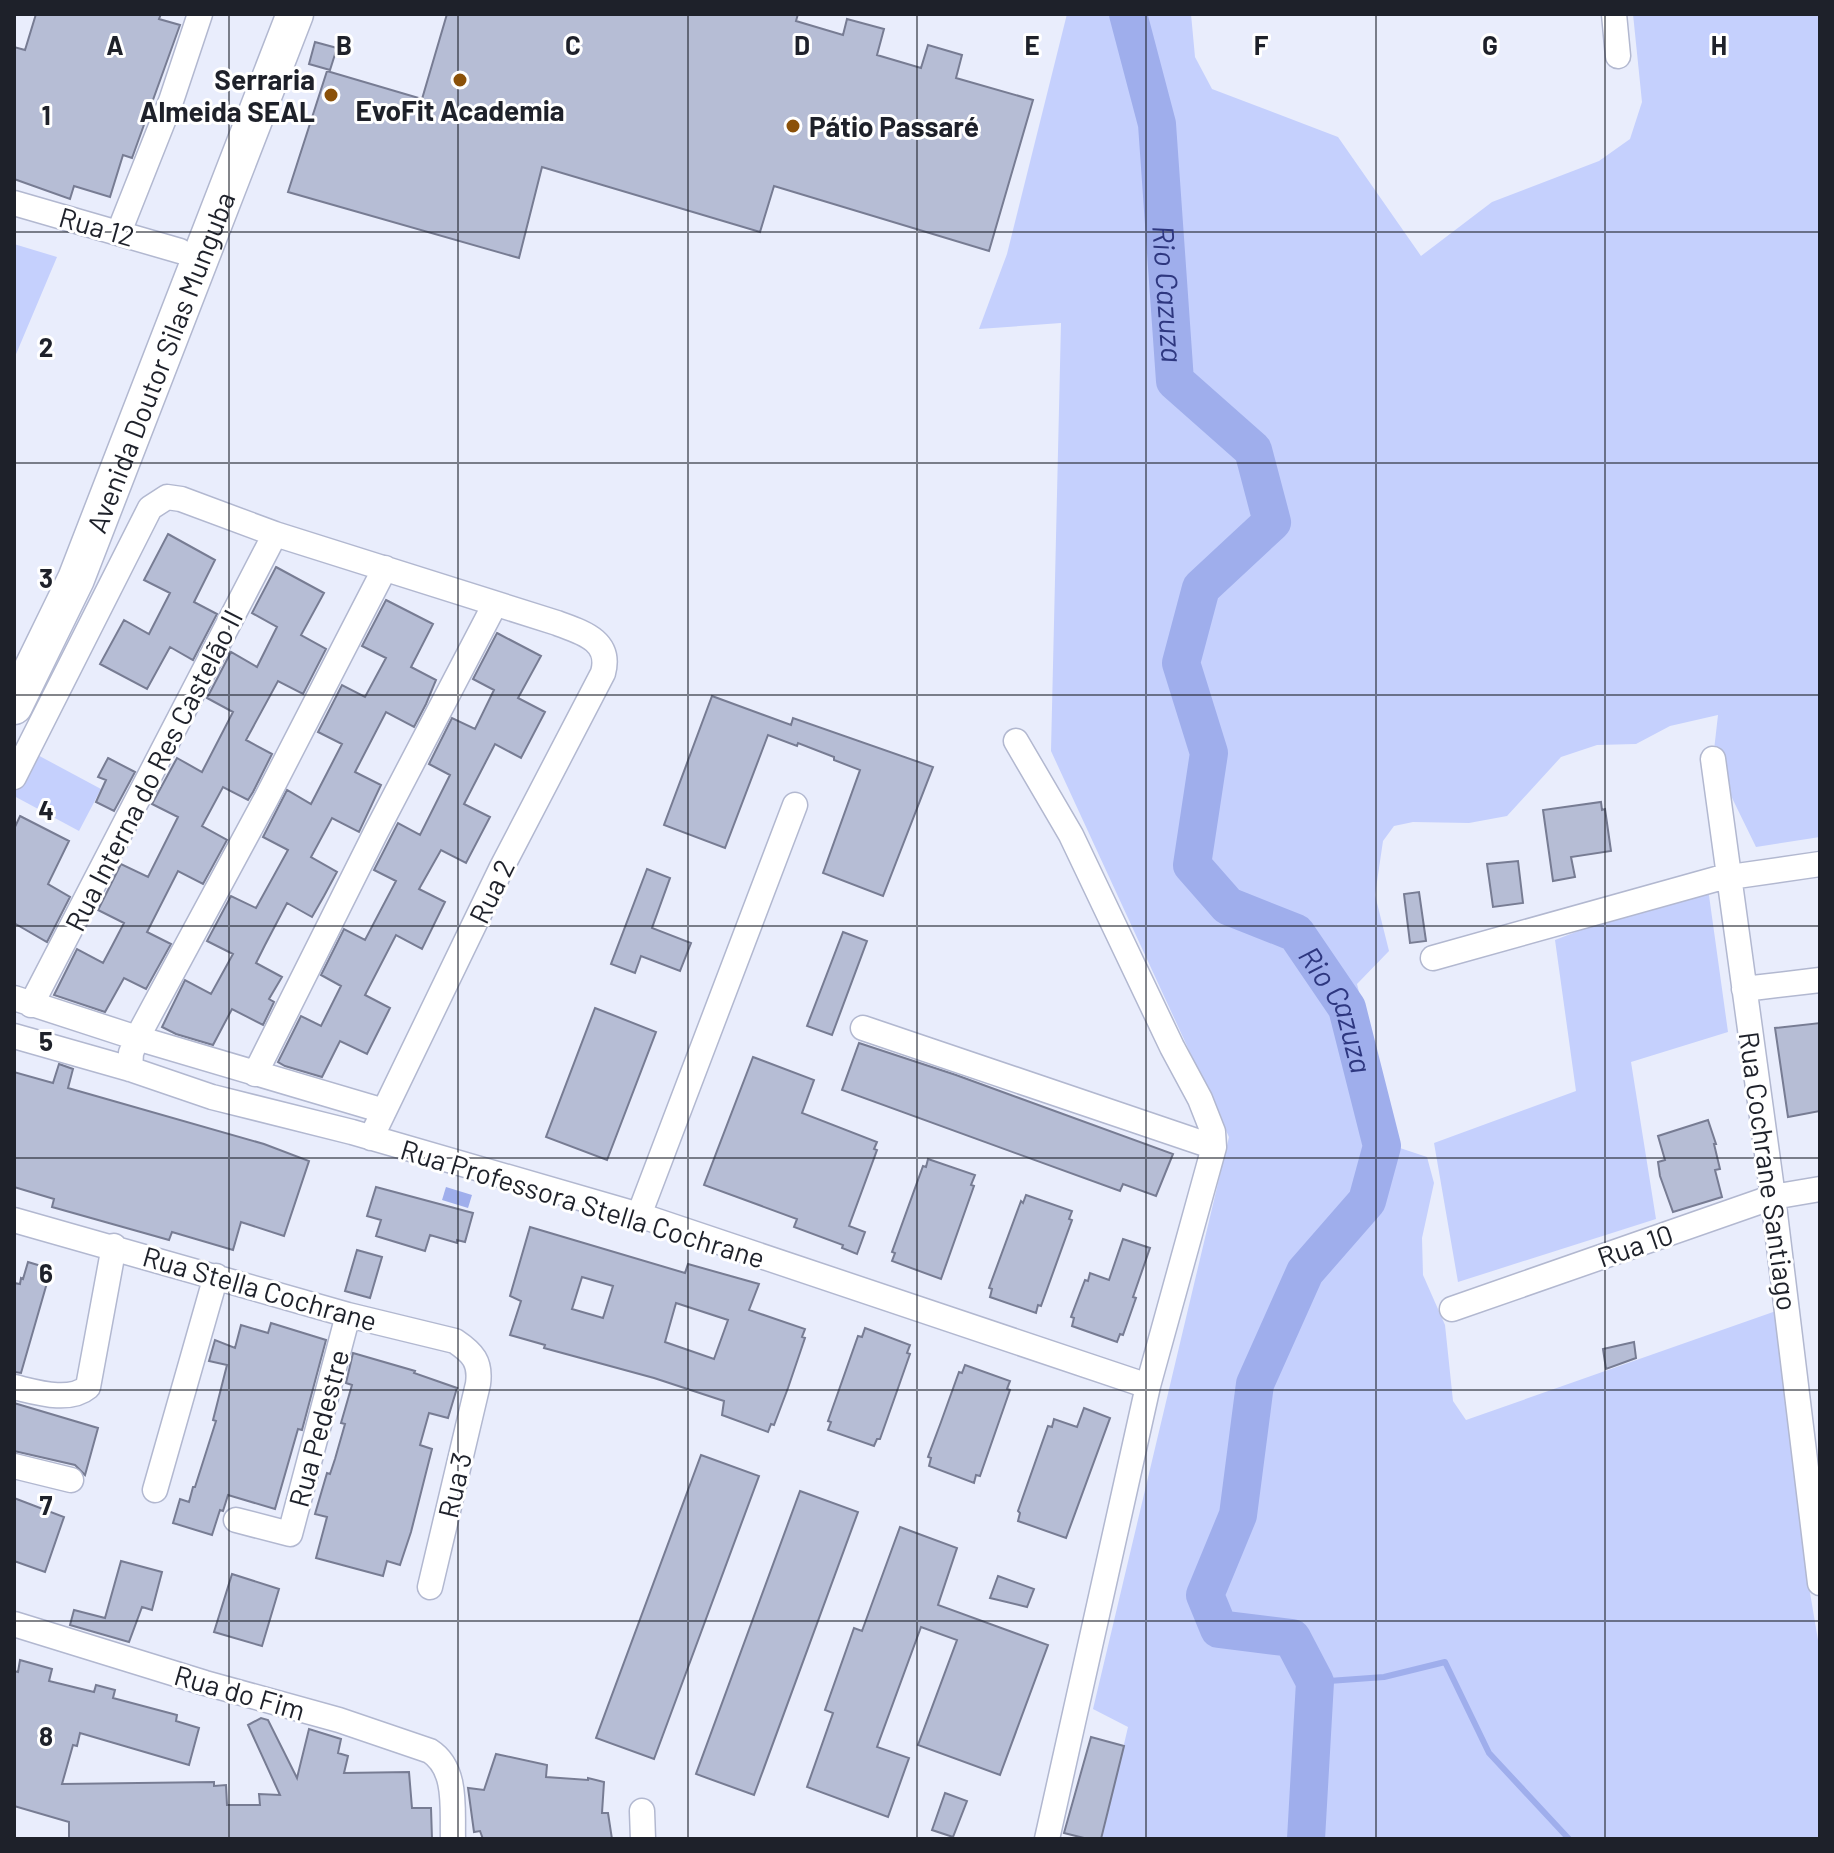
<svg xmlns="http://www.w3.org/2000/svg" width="1834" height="1853" font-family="Barlow,sans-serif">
  <rect width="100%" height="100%" fill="#e9edfc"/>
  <path fill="#c5d0fd" d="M 1067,14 L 1191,14 L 1195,57 L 1212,89 L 1338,137 L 1421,256 L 1492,202 L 1599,161 L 1630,139 L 1642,102 L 1633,14 L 1820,14 L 1820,837 L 1756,847 L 1713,759 L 1718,715 L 1670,726 L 1636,744 L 1597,745 L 1561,757 L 1507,816 L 1469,823 L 1413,822 L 1394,826 L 1383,841 L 1375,895 L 1389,951 L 1357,984 L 1397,1147 L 1427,1157 L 1434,1183 L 1422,1238 L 1423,1275 L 1445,1325 L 1453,1401 L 1466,1420 L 1776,1311 L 1806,1569 L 1820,1652 L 1820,1839 L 1102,1839 L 1128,1727 L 1093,1709 L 1229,1137 L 1051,751 L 1061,323 L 979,329 L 1007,254 Z
    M 14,244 L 57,257 L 14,359 Z
    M 32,752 L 101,789 L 79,831 L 14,796 L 14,786 Z
    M 1707,881 L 1728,1032 L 1631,1062 L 1656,1219 L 1458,1282 L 1434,1143 L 1576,1091 L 1555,940 Z"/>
  <path fill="#9faeec" d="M 446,1187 L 472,1195 L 468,1208 L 442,1200 Z"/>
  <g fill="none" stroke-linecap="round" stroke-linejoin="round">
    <path stroke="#9faeec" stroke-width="6" d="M 1315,1682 L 1384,1677 L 1445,1662 L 1489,1753 L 1569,1839"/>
    <path stroke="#9faeec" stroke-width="38" id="s1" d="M 1128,14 L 1157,124 L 1175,381 L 1253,450 L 1272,522 L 1201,588 L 1181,663 L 1209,753 L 1192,865 L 1228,906 L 1296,933 L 1347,1008 L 1382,1146 L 1367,1201 L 1305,1272 L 1255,1384 L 1238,1515 L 1205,1595 L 1219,1629 L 1292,1638 L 1315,1682 L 1306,1839"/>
  </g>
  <path fill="#b6bdd5" stroke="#777c93" stroke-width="2" fill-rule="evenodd" d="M 36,14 L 161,14 L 159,19 L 180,25 L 132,158 L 123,155 L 110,197 L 74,186 L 70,199 L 14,179 L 14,47 L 25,50 Z
    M 447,14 L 798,14 L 796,21 L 843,35 L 847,19 L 884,29 L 877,55 L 921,68 L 928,45 L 962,55 L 956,78 L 1033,100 L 989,251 L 774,186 L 760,232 L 542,167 L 519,258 L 288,192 L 327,71 L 422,99 Z
    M 315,42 L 337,48 L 330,70 L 309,64 Z
    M 168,534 L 215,560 L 194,602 L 217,614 L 193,660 L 170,647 L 147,689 L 100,664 L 124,620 L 149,634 L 170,593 L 144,580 Z
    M 276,567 L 324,593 L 301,635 L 326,649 L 303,694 L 278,681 L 246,740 L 272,754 L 253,792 L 248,800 L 223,787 L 202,826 L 227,840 L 203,884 L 178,871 L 147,932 L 171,944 L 146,989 L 124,978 L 105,1012 L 54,995 L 77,949 L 103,963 L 112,946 L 124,923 L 98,910 L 121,864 L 148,877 L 178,817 L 152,804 L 177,758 L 202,772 L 233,712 L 207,698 L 231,652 L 257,667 L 277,627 L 252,613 Z
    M 386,600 L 433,624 L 411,667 L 436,680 L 426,704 L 414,727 L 386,712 L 355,772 L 381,785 L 359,832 L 332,818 L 311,857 L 337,872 L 324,896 L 312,917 L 287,903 L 265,945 L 256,963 L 282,977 L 269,999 L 274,1002 L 263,1025 L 232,1009 L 213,1045 L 176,1034 L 162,1027 L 185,980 L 211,994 L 233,954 L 207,941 L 231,896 L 256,908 L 288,850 L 263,837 L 287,790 L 311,804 L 342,744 L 318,732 L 342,685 L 365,697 L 386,658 L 362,646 Z
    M 497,633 L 541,656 L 518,698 L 545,712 L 521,758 L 495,744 L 464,804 L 490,817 L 466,863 L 441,850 L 419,889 L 445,902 L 422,949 L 396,935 L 365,995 L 390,1008 L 367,1054 L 340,1041 L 322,1077 L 285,1066 L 278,1062 L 301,1016 L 321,1026 L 341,986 L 321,975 L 344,929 L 365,940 L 396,881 L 374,870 L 398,823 L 420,835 L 450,775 L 429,764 L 452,718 L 475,729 L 494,690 L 473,679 Z
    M 712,696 L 791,725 L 793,718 L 933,767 L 883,896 L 823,873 L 860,770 L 834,760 L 834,757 L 798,743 L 797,746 L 768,735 L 725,848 L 664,825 Z
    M 108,758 L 135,772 L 114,811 L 96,802 L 106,780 L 98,777 Z
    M 1601,802 L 1602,810 L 1605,809 L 1611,851 L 1571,857 L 1575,877 L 1553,881 L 1543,810 Z
    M 20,816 L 69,841 L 48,884 L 70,897 L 47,942 L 14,923 L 14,829 Z
    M 1518,861 L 1523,903 L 1493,907 L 1487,864 Z
    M 647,869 L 670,878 L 652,928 L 691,943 L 680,971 L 641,956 L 635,973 L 611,964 Z
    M 1419,892 L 1426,941 L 1410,943 L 1404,894 Z
    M 843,932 L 867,941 L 832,1035 L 807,1026 Z
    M 595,1008 L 656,1032 L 607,1160 L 546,1137 Z
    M 1820,1023 L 1820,1111 L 1788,1117 L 1775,1028 Z
    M 859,1043 L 956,1075 L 1173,1154 L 1156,1196 L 1123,1184 L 1120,1191 L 842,1090 Z
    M 753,1057 L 814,1080 L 802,1113 L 877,1142 L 874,1149 L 877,1150 L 849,1226 L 865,1232 L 857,1254 L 842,1248 L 843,1245 L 794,1227 L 797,1219 L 704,1185 Z
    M 59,1064 L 73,1069 L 68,1088 L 264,1144 L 309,1161 L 284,1236 L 241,1222 L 233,1250 L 172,1232 L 169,1240 L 52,1207 L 54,1199 L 14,1187 L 14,1072 L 53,1083 Z
    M 1708,1120 L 1716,1144 L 1714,1144 L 1720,1169 L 1715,1170 L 1722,1197 L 1673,1212 L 1660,1176 L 1658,1162 L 1665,1160 L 1658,1136 Z
    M 928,1159 L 975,1175 L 971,1185 L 974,1186 L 941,1279 L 892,1261 L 895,1253 L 892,1252 L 923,1166 L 926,1167 Z
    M 376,1187 L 473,1213 L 465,1242 L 457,1240 L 457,1243 L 430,1235 L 425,1251 L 376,1236 L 381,1220 L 367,1216 Z
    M 1026,1195 L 1072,1211 L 1069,1219 L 1072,1220 L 1041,1306 L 1038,1305 L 1036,1313 L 990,1297 L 992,1289 L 989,1288 L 1021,1201 L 1023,1203 Z
    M 530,1227 L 685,1273 L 688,1264 L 759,1284 L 749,1310 L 805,1329 L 802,1337 L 805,1338 L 788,1388 L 774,1425 L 771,1424 L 768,1432 L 722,1415 L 724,1401 L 654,1378 L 544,1348 L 545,1345 L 510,1335 L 521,1301 L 510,1296 ZM 582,1277 L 613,1286 L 603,1318 L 572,1309 ZM 676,1303 L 728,1320 L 714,1359 L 665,1342 Z
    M 1123,1239 L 1150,1248 L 1133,1297 L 1136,1298 L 1123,1335 L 1120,1334 L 1117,1342 L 1072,1326 L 1074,1318 L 1071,1317 L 1085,1280 L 1088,1281 L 1090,1273 L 1109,1280 Z
    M 357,1250 L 382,1257 L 370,1298 L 345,1291 Z
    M 28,1262 L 51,1269 L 21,1373 L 14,1372 L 14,1283 L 20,1284 L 21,1278 L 23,1279 Z
    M 271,1323 L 326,1340 L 302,1430 L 298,1429 L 275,1509 L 228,1495 L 223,1511 L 220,1510 L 212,1535 L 173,1523 L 180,1499 L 189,1502 L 193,1487 L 195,1487 L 216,1421 L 213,1420 L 227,1365 L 209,1361 L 215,1340 L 235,1348 L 241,1325 L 268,1333 Z
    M 865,1328 L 910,1345 L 907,1353 L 910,1354 L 897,1391 L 880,1439 L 877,1439 L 874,1446 L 828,1430 L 831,1422 L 828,1421 L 858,1336 L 862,1337 Z
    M 1634,1342 L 1636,1358 L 1606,1369 L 1603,1349 Z
    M 353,1353 L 415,1371 L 414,1373 L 457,1388 L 448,1418 L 429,1413 L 420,1445 L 432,1449 L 411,1532 L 400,1565 L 387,1561 L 383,1576 L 316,1558 L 327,1517 L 315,1514 L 327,1473 L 330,1474 L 335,1459 L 345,1424 L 341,1423 L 352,1385 L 346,1383 Z
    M 965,1365 L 1010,1381 L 1007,1389 L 1010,1390 L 980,1476 L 976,1475 L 974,1483 L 929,1466 L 931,1458 L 928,1457 L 941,1422 L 959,1372 L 962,1373 Z
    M 14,1403 L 98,1428 L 85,1475 L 75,1465 L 14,1451 Z
    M 1084,1408 L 1110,1418 L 1066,1538 L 1018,1521 L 1020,1513 L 1018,1511 L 1048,1426 L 1052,1427 L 1054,1419 L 1077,1427 Z
    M 701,1455 L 759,1476 L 654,1759 L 596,1738 Z
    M 800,1491 L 858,1512 L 754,1795 L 696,1774 Z
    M 14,1498 L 64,1517 L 45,1572 L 14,1561 Z
    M 900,1527 L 957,1548 L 938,1605 L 1048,1645 L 1000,1775 L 918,1745 L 957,1640 L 921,1627 L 877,1747 L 909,1758 L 888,1817 L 807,1787 L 833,1713 L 825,1710 L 854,1628 L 862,1631 Z
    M 121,1561 L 162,1572 L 152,1610 L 142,1607 L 129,1642 L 70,1625 L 74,1610 L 105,1618 Z
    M 232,1574 L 279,1589 L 262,1646 L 214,1632 Z
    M 998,1576 L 1034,1589 L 1027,1607 L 990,1598 Z
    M 20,1660 L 52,1669 L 49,1681 L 94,1692 L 96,1685 L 115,1690 L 113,1698 L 177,1715 L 176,1721 L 199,1728 L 189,1765 L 80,1733 L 77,1746 L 73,1745 L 62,1784 L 214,1782 L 214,1786 L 226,1785 L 227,1805 L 260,1805 L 259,1794 L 280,1795 L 248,1725 L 261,1718 L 268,1720 L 297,1778 L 309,1729 L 341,1739 L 338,1753 L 348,1756 L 344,1773 L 409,1772 L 412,1808 L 431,1808 L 432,1839 L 69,1839 L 69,1822 L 14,1806 L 14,1671 L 18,1672 Z
    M 1091,1737 L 1124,1746 L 1101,1839 L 1088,1839 L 1064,1833 Z
    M 496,1754 L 547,1765 L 546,1777 L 588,1780 L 588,1778 L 604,1782 L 602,1813 L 608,1813 L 612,1839 L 483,1839 L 480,1831 L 474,1832 L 468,1788 L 484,1790 Z
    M 945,1793 L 967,1801 L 953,1837 L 932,1830 Z"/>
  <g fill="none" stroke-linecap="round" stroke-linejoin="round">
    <g stroke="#b2b8d0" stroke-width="27">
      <path id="minor" d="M 1614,14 L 1618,56
        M 14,203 L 180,251
        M 119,232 L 171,101 L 200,14
        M 1016,741 L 1071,835 L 1172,1047 L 1200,1099 L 1213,1132 L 1214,1147 L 1148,1386 L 1047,1839
        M 1713,759 L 1773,1197 L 1820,1583
        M 14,777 L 150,508 L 167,497 L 181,499 L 275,534 L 557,623 C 581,632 612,640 603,673 L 502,867 L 371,1138
        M 1433,958 L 1716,879 L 1820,864
        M 1744,989 L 1820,980
        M 14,998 L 137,1038 L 384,1111
        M 31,1005 L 275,534
        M 863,1028 L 1214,1147
        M 14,1036 L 130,1069 L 212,1097 L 352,1132 L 639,1215 L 1148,1386
        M 130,1069 L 131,1053 L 137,1038 L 266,799 L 385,568
        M 255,1074 L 376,832 L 495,604
        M 639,1215 L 795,805
        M 14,1220 L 348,1315 L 455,1341 C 473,1353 481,1362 478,1384 L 430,1587
        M 1452,1309 L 1773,1197 L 1820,1189
        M 14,1387 C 36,1392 69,1403 88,1387 L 114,1246
        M 14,1466 L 71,1480
        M 155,1490 L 216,1276
        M 236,1520 L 290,1534 L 348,1315
        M 14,1624 L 205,1683 L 339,1720 L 430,1751 C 458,1769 452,1810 453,1839
        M 642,1811 L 643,1839"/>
    </g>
    <g stroke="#b2b8d0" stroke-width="39">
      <g id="primary">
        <path id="s2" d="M 14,706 L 76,579 L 295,14"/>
      </g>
    </g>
    <use href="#minor" stroke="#fff" stroke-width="24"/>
    <use href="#primary" stroke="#fff" stroke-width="36"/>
  </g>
  <path fill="none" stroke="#1e212a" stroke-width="2" stroke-opacity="0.55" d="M 229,14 L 229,1839M 458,14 L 458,1839M 688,14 L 688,1839M 917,14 L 917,1839M 1146,14 L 1146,1839M 1376,14 L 1376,1839M 1605,14 L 1605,1839M 14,232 L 1820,232M 14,463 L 1820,463M 14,695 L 1820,695M 14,926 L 1820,926M 14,1158 L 1820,1158M 14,1390 L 1820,1390M 14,1621 L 1820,1621"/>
  <g fill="#8b5109" stroke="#fff" stroke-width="3">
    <circle cx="460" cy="80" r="8"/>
    <circle cx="331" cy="95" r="8"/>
    <circle cx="793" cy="126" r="8"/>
  </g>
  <g text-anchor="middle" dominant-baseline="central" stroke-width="6" stroke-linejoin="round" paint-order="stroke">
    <g font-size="28" font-weight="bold" fill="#1e212a" stroke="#fff" text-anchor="end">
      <text x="315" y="79">Serraria<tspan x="315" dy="32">Almeida SEAL</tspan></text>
      <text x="460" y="110" text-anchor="middle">EvoFit Academia</text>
      <text x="809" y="126" text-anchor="start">Pátio Passaré</text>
    </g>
    <g font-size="28" fill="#1e212a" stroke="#fff">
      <text transform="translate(97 226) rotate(16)">Rua 12</text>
      <text stroke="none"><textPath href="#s2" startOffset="374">Avenida Doutor Silas Munguba</textPath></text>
      <text transform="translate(153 770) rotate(-63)">Rua Interna do Res Castelão II</text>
      <text transform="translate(491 891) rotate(-64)">Rua 2</text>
      <text transform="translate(1769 1171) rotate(82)">Rua Cochrane Santiago</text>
      <text transform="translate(583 1203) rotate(17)">Rua Professora Stella Cochrane</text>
      <text transform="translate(1635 1245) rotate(-19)">Rua 10</text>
      <text transform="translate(260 1288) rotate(16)">Rua Stella Cochrane</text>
      <text transform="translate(318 1428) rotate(-75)">Rua Pedestre</text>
      <text transform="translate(454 1485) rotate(-77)">Rua 3</text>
      <text transform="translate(240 1692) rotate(16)">Rua do Fim</text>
    </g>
    <g font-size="30" font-style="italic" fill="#2e377f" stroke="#fff">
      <text stroke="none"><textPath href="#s1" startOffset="284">Rio Cazuza</textPath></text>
      <text stroke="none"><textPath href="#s1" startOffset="1148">Rio Cazuza</textPath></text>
    </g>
  </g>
  <g font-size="26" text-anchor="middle" font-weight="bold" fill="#1e212a" stroke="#fff" stroke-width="6" stroke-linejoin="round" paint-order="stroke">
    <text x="115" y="55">A</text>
    <text x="344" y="55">B</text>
    <text x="573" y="55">C</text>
    <text x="802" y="55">D</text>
    <text x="1032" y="55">E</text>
    <text x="1261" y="55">F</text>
    <text x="1490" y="55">G</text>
    <text x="1719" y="55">H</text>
    <text x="46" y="125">1</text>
    <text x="46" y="357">2</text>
    <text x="46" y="588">3</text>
    <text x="46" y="820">4</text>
    <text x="46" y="1051">5</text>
    <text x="46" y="1283">6</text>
    <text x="46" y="1515">7</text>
    <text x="46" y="1746">8</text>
  </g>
  <rect width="1834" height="1853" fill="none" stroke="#1e212a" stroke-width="32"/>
</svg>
